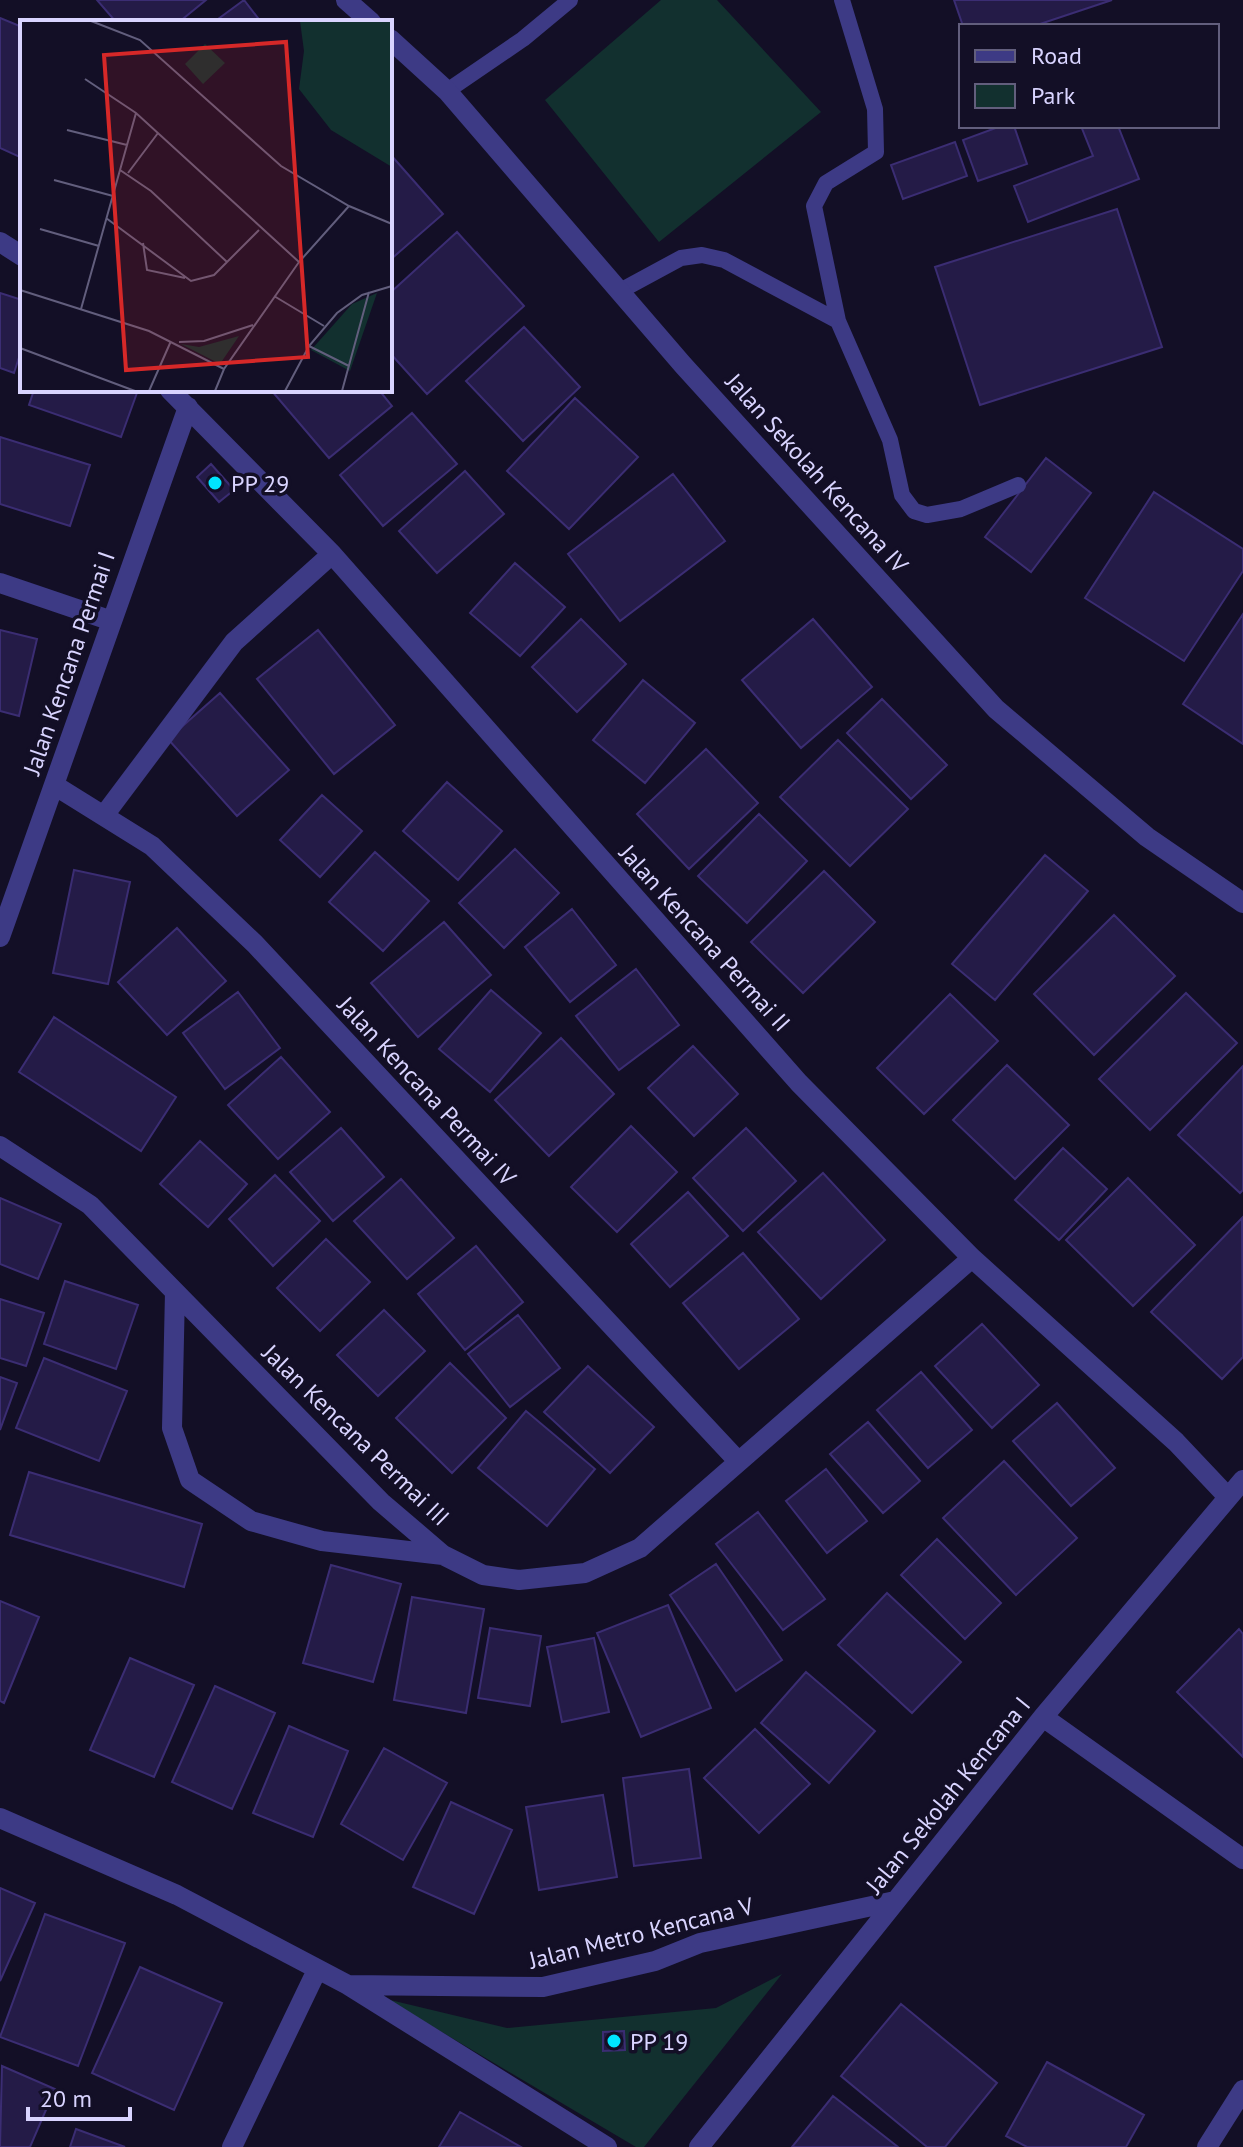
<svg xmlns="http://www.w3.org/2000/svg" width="1243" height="2147" font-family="'PT Sans',sans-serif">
  <rect width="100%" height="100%" fill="#130f26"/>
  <path fill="#12302f" d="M 661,0 L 717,0 L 821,112 L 659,242 L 545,100 Z
    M 782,1974 L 644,2147 L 636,2147 L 386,1999 L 507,2028 L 716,2008 Z"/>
  <path fill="#241b47" stroke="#3b2d73" stroke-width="2" d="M 97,0 L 206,0 L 179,22 L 116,22 Z
    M 244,0 L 261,22 L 214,22 Z
    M 954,0 L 1112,0 L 1034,26 L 963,26 Z
    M 0,18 L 22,27 L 22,158 L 0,148 Z
    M 1001,126 L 1014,126 L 1027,164 L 978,181 L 963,140 Z
    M 1081,126 L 1118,126 L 1139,179 L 1028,222 L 1014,186 L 1093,156 Z
    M 955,142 L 967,176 L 903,199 L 891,165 Z
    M 390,154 L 443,214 L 390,260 Z
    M 1117,209 L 1162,347 L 980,405 L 935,267 Z
    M 457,232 L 524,306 L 427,394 L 390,353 L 390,293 Z
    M 0,293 L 22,300 L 22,348 L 14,373 L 0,368 Z
    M 524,327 L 580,387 L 523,441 L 466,381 Z
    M 34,390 L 138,390 L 121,437 L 29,405 Z
    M 271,390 L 379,390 L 392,406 L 329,458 Z
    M 575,398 L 638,457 L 569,529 L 507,471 Z
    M 412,413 L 457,464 L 383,526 L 340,475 Z
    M 0,437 L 90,465 L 70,526 L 0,504 Z
    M 1046,458 L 1091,493 L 1031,572 L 985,537 Z
    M 211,464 L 234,490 L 219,502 L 197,477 Z
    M 465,471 L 504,514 L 437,573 L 399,531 Z
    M 673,474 L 725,541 L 620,621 L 568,554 Z
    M 1154,492 L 1243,549 L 1243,571 L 1184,661 L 1085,598 Z
    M 515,563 L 565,607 L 520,656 L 470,613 Z
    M 1243,614 L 1243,744 L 1183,704 Z
    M 581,619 L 626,664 L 577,712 L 532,667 Z
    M 813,619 L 872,687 L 801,748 L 742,680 Z
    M 0,630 L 37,639 L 19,716 L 0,711 Z
    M 318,630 L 395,725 L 334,774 L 257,679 Z
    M 643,680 L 695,723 L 645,783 L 593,740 Z
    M 220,693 L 289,770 L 237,816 L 168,739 Z
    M 882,699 L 947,765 L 911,799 L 847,733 Z
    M 838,740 L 908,809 L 850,866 L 780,797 Z
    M 706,749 L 758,803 L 689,869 L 637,814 Z
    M 447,782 L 502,831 L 458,880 L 403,831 Z
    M 322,795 L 362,831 L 320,877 L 280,840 Z
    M 759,814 L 807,861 L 747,923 L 698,876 Z
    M 515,849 L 559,893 L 504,948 L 459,903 Z
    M 375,852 L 429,901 L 383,951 L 329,902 Z
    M 1045,855 L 1088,891 L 995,1000 L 952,964 Z
    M 74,870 L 130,882 L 108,984 L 53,973 Z
    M 824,871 L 875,922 L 803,993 L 751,942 Z
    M 572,909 L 616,965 L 570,1002 L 525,947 Z
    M 1114,915 L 1175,976 L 1094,1055 L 1034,994 Z
    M 444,922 L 491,975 L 418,1037 L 371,983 Z
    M 177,928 L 226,981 L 167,1035 L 118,982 Z
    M 636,969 L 679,1025 L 619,1070 L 576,1016 Z
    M 491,990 L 541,1033 L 490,1092 L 439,1049 Z
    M 238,992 L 280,1048 L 225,1089 L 183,1033 Z
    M 1186,993 L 1237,1043 L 1150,1130 L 1099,1079 Z
    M 950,994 L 998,1041 L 924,1114 L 877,1068 Z
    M 54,1017 L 176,1097 L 141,1151 L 19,1072 Z
    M 561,1038 L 614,1094 L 549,1156 L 495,1100 Z
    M 693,1046 L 738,1094 L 694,1136 L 648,1088 Z
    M 281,1057 L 330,1112 L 278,1159 L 228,1105 Z
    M 1007,1065 L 1069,1125 L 1015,1179 L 953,1120 Z
    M 1243,1066 L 1243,1190 L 1240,1193 L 1178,1135 Z
    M 631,1126 L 677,1172 L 617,1232 L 571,1187 Z
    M 341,1128 L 384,1177 L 333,1221 L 290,1172 Z
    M 746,1128 L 796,1181 L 743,1231 L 693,1178 Z
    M 200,1141 L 247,1184 L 208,1227 L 160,1184 Z
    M 1063,1148 L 1107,1189 L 1059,1240 L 1015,1200 Z
    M 823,1173 L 885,1240 L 821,1299 L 758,1232 Z
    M 275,1175 L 320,1221 L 273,1266 L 229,1219 Z
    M 1128,1178 L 1195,1245 L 1133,1306 L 1066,1240 Z
    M 401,1179 L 454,1238 L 407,1279 L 354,1221 Z
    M 688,1192 L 728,1236 L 670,1287 L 631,1244 Z
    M 0,1198 L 61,1224 L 38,1279 L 0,1264 Z
    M 1242,1218 L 1243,1357 L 1222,1379 L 1151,1312 Z
    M 326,1239 L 370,1282 L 320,1331 L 277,1288 Z
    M 476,1246 L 523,1302 L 465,1350 L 418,1294 Z
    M 743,1253 L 799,1319 L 739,1369 L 683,1303 Z
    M 65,1281 L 138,1305 L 116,1369 L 44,1344 Z
    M 0,1299 L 44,1313 L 26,1366 L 0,1358 Z
    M 384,1310 L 425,1351 L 378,1396 L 337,1355 Z
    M 518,1315 L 560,1368 L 510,1407 L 468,1354 Z
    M 982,1324 L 1039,1385 L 992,1428 L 935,1366 Z
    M 44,1358 L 127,1391 L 99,1461 L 16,1428 Z
    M 450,1363 L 506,1418 L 452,1473 L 396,1418 Z
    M 588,1366 L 654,1427 L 610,1473 L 544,1412 Z
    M 921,1372 L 972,1430 L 928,1468 L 877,1410 Z
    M 0,1377 L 17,1383 L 0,1430 Z
    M 1057,1403 L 1115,1468 L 1071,1506 L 1013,1441 Z
    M 526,1411 L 595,1469 L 547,1526 L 478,1468 Z
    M 868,1422 L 920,1481 L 883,1513 L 830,1454 Z
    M 1004,1461 L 1077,1538 L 1016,1595 L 943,1518 Z
    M 826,1469 L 867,1521 L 827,1553 L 786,1501 Z
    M 29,1472 L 202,1524 L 184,1587 L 10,1535 Z
    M 758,1512 L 825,1599 L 783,1630 L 716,1544 Z
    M 937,1539 L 1001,1603 L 965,1639 L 901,1575 Z
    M 716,1564 L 782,1660 L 736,1691 L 670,1595 Z
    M 331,1565 L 401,1584 L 373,1682 L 303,1663 Z
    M 887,1593 L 961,1662 L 912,1713 L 838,1645 Z
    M 412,1597 L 484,1609 L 466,1713 L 394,1700 Z
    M 0,1601 L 39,1617 L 4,1703 L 0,1701 Z
    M 668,1605 L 711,1708 L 641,1737 L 597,1633 Z
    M 490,1628 L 541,1636 L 530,1706 L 478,1698 Z
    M 1239,1629 L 1243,1634 L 1243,1757 L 1177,1692 Z
    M 594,1638 L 609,1712 L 562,1722 L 547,1647 Z
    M 130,1658 L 194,1685 L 154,1777 L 90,1750 Z
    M 806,1672 L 875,1731 L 829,1783 L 761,1723 Z
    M 215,1686 L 275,1713 L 232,1809 L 172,1782 Z
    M 289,1726 L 348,1751 L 313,1837 L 253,1813 Z
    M 755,1729 L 810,1784 L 759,1833 L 704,1778 Z
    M 384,1748 L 447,1783 L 403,1860 L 341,1824 Z
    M 689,1769 L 701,1858 L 634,1866 L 623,1778 Z
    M 603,1795 L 617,1877 L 539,1890 L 526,1807 Z
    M 451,1802 L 512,1830 L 474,1914 L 413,1887 Z
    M 0,1888 L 35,1903 L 0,1981 Z
    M 45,1914 L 125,1943 L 78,2066 L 0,2037 Z
    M 140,1967 L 222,2003 L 174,2110 L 92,2073 Z
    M 901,2004 L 997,2083 L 945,2147 L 927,2147 L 841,2076 Z
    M 624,2031 L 625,2050 L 603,2051 L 603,2032 Z
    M 1047,2062 L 1144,2115 L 1126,2147 L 1027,2147 L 1006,2136 Z
    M 2,2066 L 55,2089 L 30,2147 L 0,2147 Z
    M 833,2096 L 898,2147 L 792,2147 Z
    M 460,2112 L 521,2147 L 439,2147 Z
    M 76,2129 L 125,2147 L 70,2147 Z"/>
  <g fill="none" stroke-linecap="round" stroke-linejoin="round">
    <path stroke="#3d3a85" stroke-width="16" d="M 447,91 L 523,39 L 570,0
      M 620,291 L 681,258 L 702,255 L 724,260 L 838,321 L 890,440 L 902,495 L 914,511 L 927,515 L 961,509 L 1018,485
      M 838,321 L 814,206 L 826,183 L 876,152 L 875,109 L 842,0"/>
    <path stroke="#3d3a85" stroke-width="20" d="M 346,0 L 371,22
      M 390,39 L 447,91 L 683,365 L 996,709 L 1147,837 L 1243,903
      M 0,242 L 22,256
      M 170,390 L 332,554 L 799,1083 L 972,1258 L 1176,1442 L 1227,1496
      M 0,583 L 112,621
      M 54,785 L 152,846 L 255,944 L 738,1461
      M 105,814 L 234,642 L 332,554
      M 0,937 L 188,407
      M 0,1146 L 90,1205 L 381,1502 L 443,1555 L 483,1575 L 519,1580 L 585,1573 L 640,1548 L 972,1258
      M 175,1292 L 172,1428 L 190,1480 L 251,1521 L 322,1541 L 443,1555
      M 1043,1717 L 1243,1859
      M 0,1818 L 177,1895 L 348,1985 L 607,2147
      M 348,1985 L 543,1987 L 655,1961 L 700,1943 L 895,1901
      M 232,2147 L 317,1970
      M 699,2147 L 1043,1717 L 1243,1480
      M 1207,2147 L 1243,2090"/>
  </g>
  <g fill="#00e5ff" stroke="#130f26" stroke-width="3">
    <circle cx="215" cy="483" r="8"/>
    <circle cx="614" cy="2041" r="8"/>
  </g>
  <g text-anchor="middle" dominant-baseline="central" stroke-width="7" stroke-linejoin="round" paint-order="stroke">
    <g font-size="24" fill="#d9d4ff" stroke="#130f26">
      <text transform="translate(817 473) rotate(48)">Jalan Sekolah Kencana IV</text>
      <text transform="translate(69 663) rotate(-71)">Jalan Kencana Permai I</text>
      <text transform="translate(705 938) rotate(48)">Jalan Kencana Permai II</text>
      <text transform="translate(427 1091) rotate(47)">Jalan Kencana Permai IV</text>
      <text transform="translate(356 1435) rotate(44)">Jalan Kencana Permai III</text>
      <text transform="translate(948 1795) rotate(-51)">Jalan Sekolah Kencana I</text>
      <text transform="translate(641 1933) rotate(-14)">Jalan Metro Kencana V</text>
    </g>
    <g font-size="24" fill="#d9d4ff" stroke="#130f26" text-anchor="start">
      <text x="231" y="483">PP 29</text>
      <text x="630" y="2041">PP 19</text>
    </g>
  </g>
  <g transform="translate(20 20)">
    <rect width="372" height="372" fill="#130f26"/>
    <path d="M 280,1 L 370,1 L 372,147 L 311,110 L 279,69 L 284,31 ZM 185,24 L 205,43 L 183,64 L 165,44 ZM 357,273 L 330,351 L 291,330 L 332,284 ZM 219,316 L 200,344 L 161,324 L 179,327 Z" fill="#12302f"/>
    <path fill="none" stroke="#625e7d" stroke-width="2" d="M 71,1 L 120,20 L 261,146 L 329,186 L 372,204M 65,59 L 116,93 L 279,242M 47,110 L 107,125M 100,150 L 131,171 L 207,242M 108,153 L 138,113M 34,160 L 93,176M 86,198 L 171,261 L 194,255 L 239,210M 20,209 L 79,226M 123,223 L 127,250 L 165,258M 0,270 L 129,311 L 204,349M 254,276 L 304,306M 61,289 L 116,93M 159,322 L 184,321 L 233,305M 289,326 L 329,346M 0,328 L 115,371M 129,371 L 151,321M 195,371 L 204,349 L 279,242 L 329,186M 265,371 L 289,326 L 317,293 L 342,275 L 372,266M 322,371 L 349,272"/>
    <path fill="#d62828" fill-opacity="0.15" stroke="#d62828" stroke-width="4" d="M 266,22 L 288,337 L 106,350 L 84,35 Z"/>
    <rect width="372" height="372" fill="none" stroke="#d9d4ff" stroke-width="4"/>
  </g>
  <rect x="959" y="24" width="260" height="104" fill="#130f26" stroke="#625e7d" stroke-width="2"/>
  <rect x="975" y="50" width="40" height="12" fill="#3d3a85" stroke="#625e7d" stroke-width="2"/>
  <text x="1031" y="64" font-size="24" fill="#d9d4ff">Road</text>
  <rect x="975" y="84" width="40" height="24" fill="#12302f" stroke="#625e7d" stroke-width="2"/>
  <text x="1031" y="104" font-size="24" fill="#d9d4ff">Park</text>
  <path d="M28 2107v12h102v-12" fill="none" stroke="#d9d4ff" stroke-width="4"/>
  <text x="40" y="2107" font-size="24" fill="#d9d4ff" stroke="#130f26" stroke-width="6" paint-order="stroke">20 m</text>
</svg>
